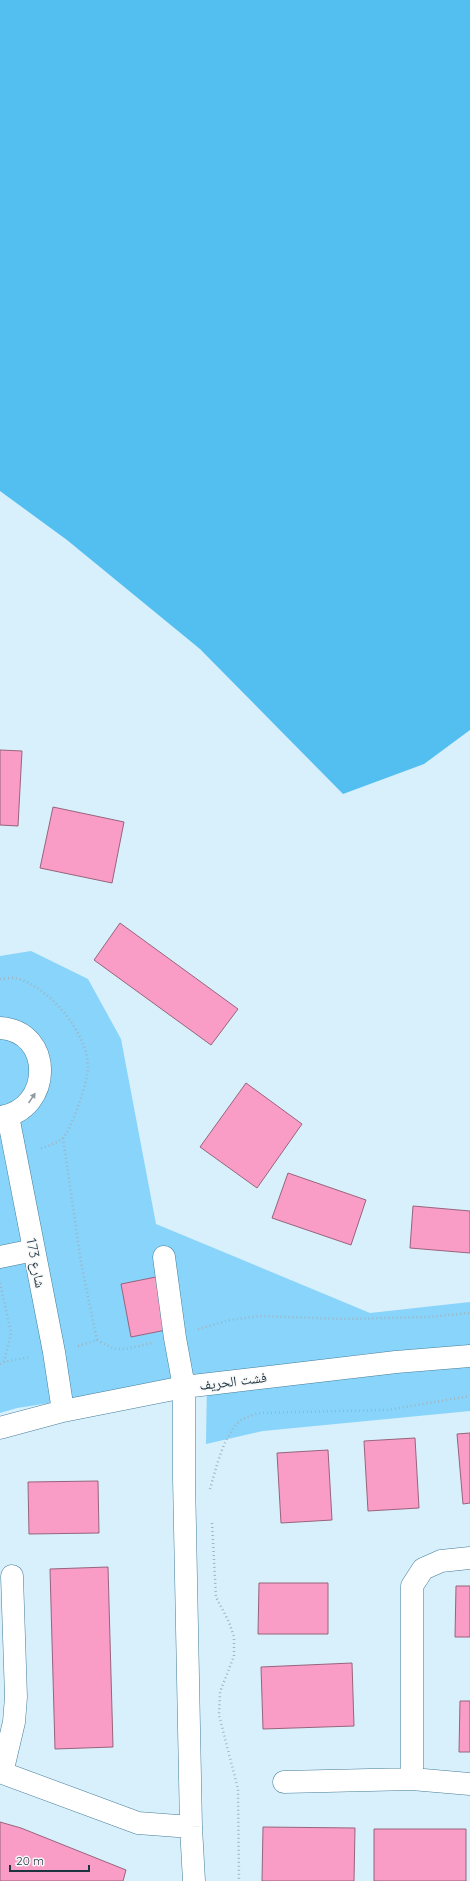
<svg xmlns="http://www.w3.org/2000/svg" width="470" height="1881" font-family="Quicksand,'Noto Naskh Arabic',sans-serif">
  <rect width="100%" height="100%" fill="#d8effc"/>
  <path fill="#88d4fb" d="M 31,951 L 88,979 L 121,1039 L 156,1224 L 370,1313 L 470,1302 L 470,1346 L 364,1354 L 221,1376 L 470,1350 L 470,1411 L 263,1431 L 206,1444 L 207,1379 L 17,1408 L 0,1413 L 0,956 Z"/>
  <path fill="#53bff0" d="M 0,0 L 470,0 L 470,730 L 424,764 L 343,794 L 200,649 L 67,540 L 0,491 Z"/>
  <path fill="#f99dc7" stroke="#98647b" d="M 0,750 L 22,751 L 18,826 L 0,825 Z
    M 53,807 L 124,822 L 112,883 L 40,868 Z
    M 120,923 L 238,1009 L 211,1045 L 94,960 Z
    M 246,1083 L 302,1124 L 257,1188 L 200,1147 Z
    M 288,1173 L 366,1200 L 351,1245 L 272,1218 Z
    M 413,1206 L 470,1211 L 470,1253 L 410,1248 Z
    M 156,1277 L 166,1330 L 131,1337 L 121,1284 Z
    M 470,1433 L 470,1503 L 463,1504 L 457,1434 Z
    M 415,1438 L 419,1508 L 368,1511 L 364,1441 Z
    M 328,1450 L 332,1520 L 281,1523 L 277,1453 Z
    M 98,1481 L 99,1533 L 29,1534 L 28,1482 Z
    M 108,1567 L 113,1747 L 55,1749 L 50,1569 Z
    M 259,1583 L 328,1583 L 328,1634 L 258,1634 Z
    M 456,1586 L 470,1586 L 470,1637 L 455,1637 Z
    M 352,1663 L 354,1726 L 263,1729 L 261,1667 Z
    M 460,1701 L 470,1701 L 470,1752 L 459,1752 Z
    M 0,1822 L 21,1828 L 126,1870 L 123,1881 L 0,1881 Z
    M 263,1827 L 355,1828 L 354,1881 L 262,1881 Z
    M 374,1829 L 466,1829 L 466,1881 L 374,1881 Z"/>
  <g fill="none" stroke-linecap="round" stroke-linejoin="round">
    <g stroke="#457e99" stroke-width="23">
      <path id="minor" d="M 0,1028 C 54,1031 53,1110 0,1117
        M 8,1116 L 54,1352 L 63,1411
        M 0,1257 L 34,1250
        M 164,1257 L 175,1338 L 184,1387 L 184,1478 L 191,1827 L 194,1881
        M 0,1428 L 63,1411 L 184,1387 L 396,1362 L 470,1356
        M 470,1558 L 441,1561 L 423,1569 L 412,1586 L 412,1779 L 470,1784
        M 0,1772 L 138,1823 L 191,1827
        M 2,1773 L 14,1722 L 16,1697 L 12,1576
        M 284,1782 L 412,1779"/>
    </g>
    <path stroke="#9eb5c2" stroke-width="2.5" stroke-dasharray="1 3" stroke-linecap="butt" d="M 0,979 C 4,979 11,977 15,978 C 48,985 89,1034 88,1068 C 88,1081 71,1131 62,1139 C 55,1144 47,1146 39,1149
      M 63,1138 L 81,1263 L 97,1340
      M 0,1283 L 11,1333 L 4,1362
      M 198,1329 L 230,1320 L 260,1316 L 343,1319 L 428,1317 L 470,1313
      M 78,1346 L 97,1340 L 114,1349 L 126,1349 L 152,1343
      M 0,1364 L 4,1362 L 30,1357
      M 210,1489 C 216,1469 224,1431 243,1419 C 247,1417 253,1415 257,1413 L 387,1410 L 470,1396
      M 212,1523 L 216,1597 L 229,1622 L 234,1637 L 234,1656 L 220,1692 L 219,1715 L 238,1789 L 239,1881"/>
    <use href="#minor" stroke="#fff" stroke-width="22"/>
  </g>
  <defs><path id="oneway-solid" d="M-6-.8H1V-3.2L6.5 0L1 3.2V.8H-6Z"/></defs>
  <use fill="#8e9aa0" href="#oneway-solid" transform="translate(32 1098) rotate(-56)"/>
  <g text-anchor="middle" dominant-baseline="central" stroke-width="3" stroke-linejoin="round" paint-order="stroke">
    <g font-size="14" fill="#1c3440" stroke="#f8f8f8">
      <text transform="translate(36 1263) rotate(79)">شارع 173</text>
      <text transform="translate(233 1381) rotate(-7)">فشت الحريف</text>
    </g>
  </g>
  <path d="M10 1865v6h79v-6" fill="none" stroke="#1c3440" stroke-width="2"/>
  <text x="16" y="1865" font-size="12" fill="#1c3440" stroke="#f8f8f8" stroke-width="3" paint-order="stroke">20 m</text>
</svg>
